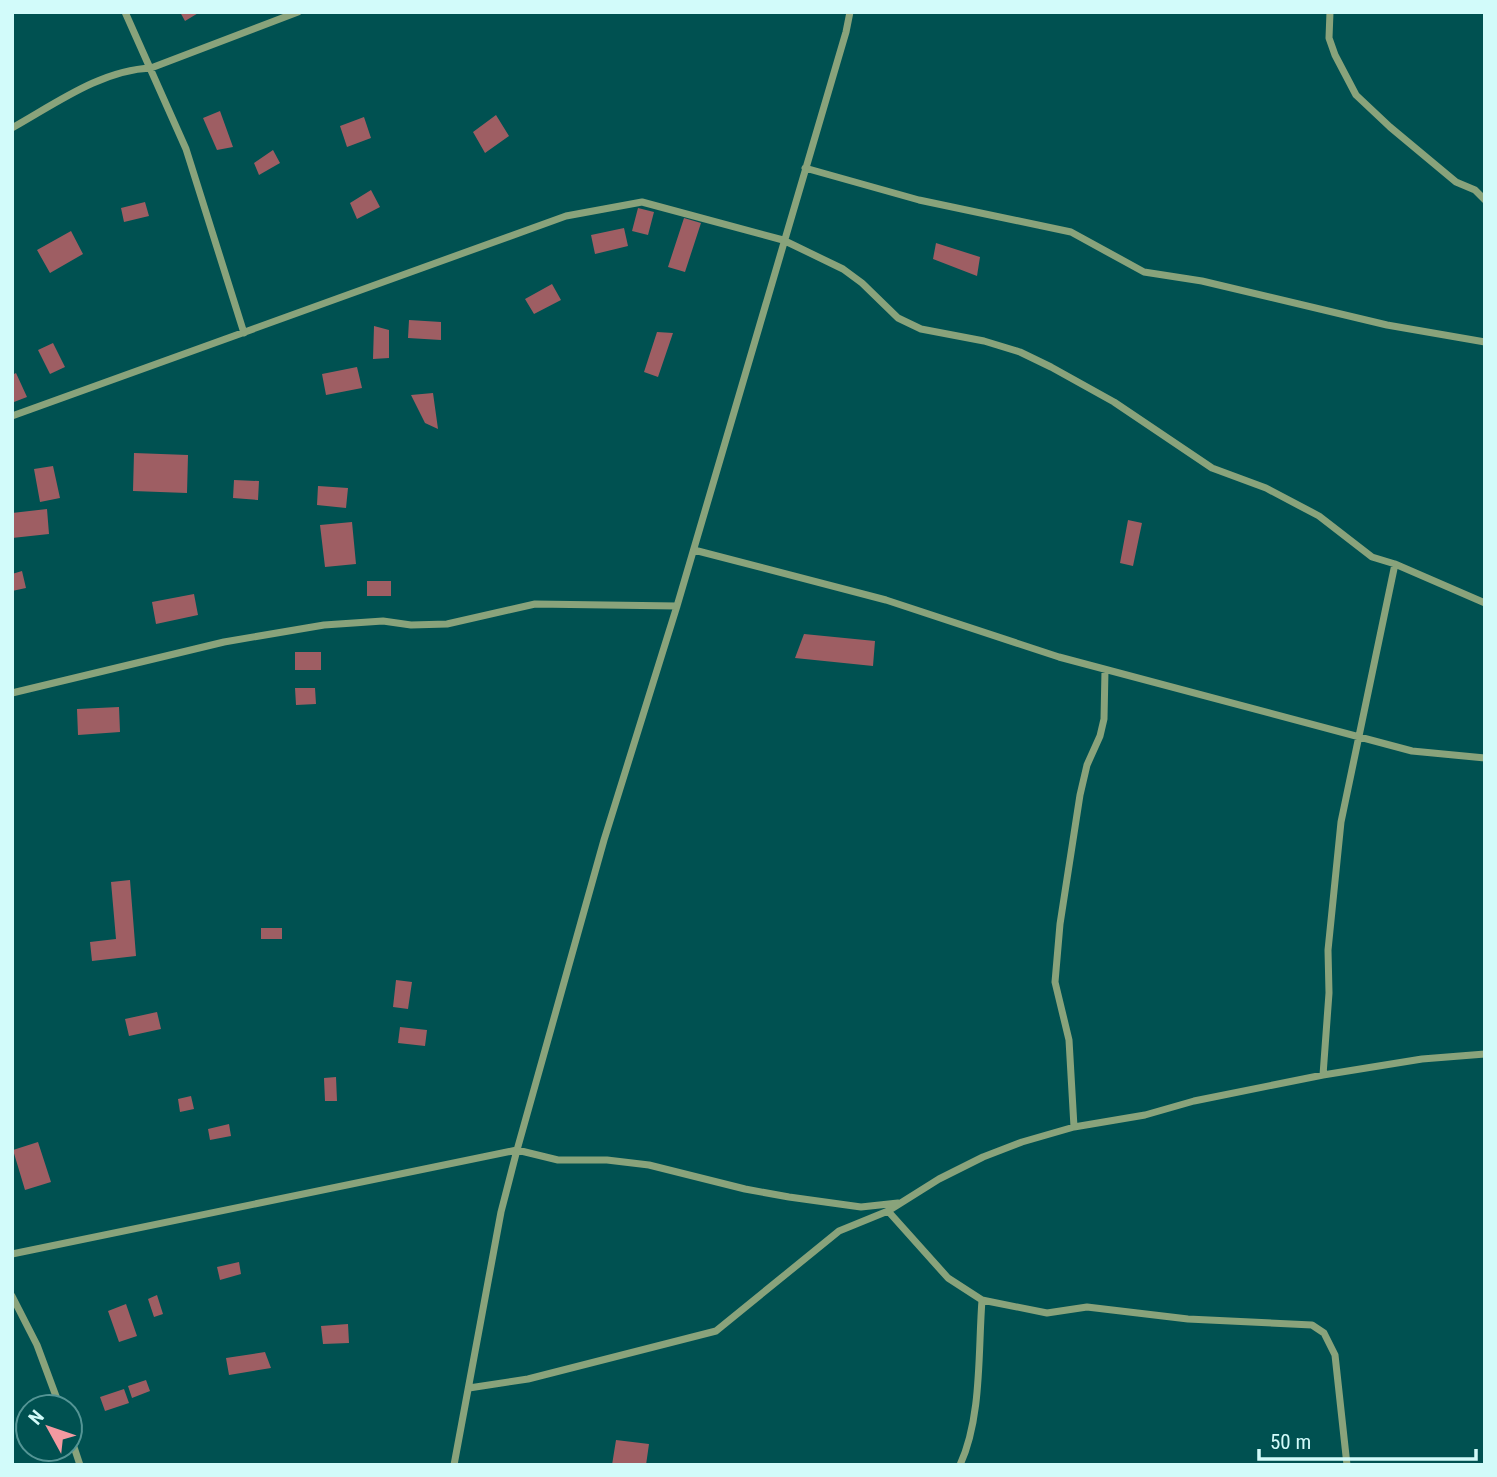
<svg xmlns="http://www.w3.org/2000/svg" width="1497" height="1477" font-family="'Roboto Condensed',sans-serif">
  <rect width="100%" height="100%" fill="#005151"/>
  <path fill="#9e5e63" d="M 180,12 L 200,12 L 185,21 Z
    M 220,111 L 233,147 L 217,150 L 203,118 Z
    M 496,115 L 509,136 L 485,153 L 473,132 Z
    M 364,117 L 371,138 L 347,147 L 340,126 Z
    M 273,150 L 280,163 L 259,175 L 254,163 Z
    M 371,190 L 380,207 L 357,219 L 350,203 Z
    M 145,202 L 149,216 L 124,222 L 121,208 Z
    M 638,208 L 654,212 L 648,235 L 632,231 Z
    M 684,218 L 701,223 L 685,272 L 668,267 Z
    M 624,228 L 628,246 L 595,254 L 591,235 Z
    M 71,231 L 83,254 L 50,273 L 37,250 Z
    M 936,243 L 980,257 L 977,276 L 933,259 Z
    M 552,284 L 561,300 L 534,314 L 525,299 Z
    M 409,320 L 441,322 L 441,340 L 408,338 Z
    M 374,326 L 389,330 L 389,358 L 373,359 Z
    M 657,332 L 673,333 L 658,377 L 644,372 Z
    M 53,343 L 65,367 L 50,374 L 38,350 Z
    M 357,367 L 362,388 L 326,395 L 322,374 Z
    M 16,373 L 27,397 L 14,402 L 12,375 Z
    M 433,393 L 438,429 L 425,423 L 411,395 Z
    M 134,453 L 188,455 L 187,493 L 133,491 Z
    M 53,466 L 60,498 L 40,502 L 34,469 Z
    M 234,480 L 259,481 L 258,500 L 233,498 Z
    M 318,486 L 348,488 L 346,508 L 317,505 Z
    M 47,509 L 49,534 L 12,538 L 12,513 Z
    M 1128,520 L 1142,523 L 1133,566 L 1120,563 Z
    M 352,522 L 356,564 L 325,567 L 320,525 Z
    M 22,571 L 26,588 L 12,591 L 12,574 Z
    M 367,581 L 391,581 L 391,596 L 367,596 Z
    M 194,594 L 198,615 L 156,624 L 152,602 Z
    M 804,634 L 875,641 L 873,666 L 795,658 Z
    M 295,652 L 321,652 L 321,670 L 295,670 Z
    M 295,688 L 315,688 L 316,704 L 296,705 Z
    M 119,707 L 120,732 L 78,735 L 77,709 Z
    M 130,880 L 136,956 L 92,961 L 90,942 L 116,939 L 111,882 Z
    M 261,928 L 282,928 L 282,939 L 261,939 Z
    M 396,980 L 412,982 L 408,1009 L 393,1007 Z
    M 157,1012 L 161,1029 L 129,1036 L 125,1019 Z
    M 400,1027 L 427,1030 L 425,1046 L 398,1043 Z
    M 336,1077 L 337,1101 L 325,1101 L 324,1078 Z
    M 191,1096 L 194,1109 L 180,1112 L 178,1099 Z
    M 229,1124 L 231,1136 L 210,1140 L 208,1129 Z
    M 38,1142 L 51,1182 L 25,1190 L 13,1150 Z
    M 239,1262 L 241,1274 L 220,1280 L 217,1267 Z
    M 157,1295 L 163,1314 L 154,1317 L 148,1299 Z
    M 126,1304 L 137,1336 L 119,1342 L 108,1311 Z
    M 348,1324 L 349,1343 L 323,1344 L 321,1326 Z
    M 265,1352 L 271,1368 L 229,1375 L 226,1358 Z
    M 146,1380 L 150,1391 L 132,1398 L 128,1386 Z
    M 124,1389 L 129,1403 L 105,1411 L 100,1397 Z
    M 616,1440 L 649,1444 L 646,1465 L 612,1465 Z"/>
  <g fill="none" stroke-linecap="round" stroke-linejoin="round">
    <path stroke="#89a37b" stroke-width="7" d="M 125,12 L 186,149 L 244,333
      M 1330,12 L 1329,38 L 1335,55 L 1356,95 L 1390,127 L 1456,182 L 1475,190 L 1485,200
      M 12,128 C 55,104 101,70 151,68 L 298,12
      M 805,168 L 919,200 L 1071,232 L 1144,272 L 1202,281 L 1387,325 L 1485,342
      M 12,416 L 566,216 L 642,202 L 783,240 L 843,269 L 862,283 L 898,318 L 921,329 L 984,341 L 1020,352 L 1051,367 L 1114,402 L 1212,468 L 1266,488 L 1319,516 L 1372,557 L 1395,564 L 1485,603
      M 694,550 L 886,600 L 1059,657 L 1412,751 L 1485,758
      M 12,693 L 224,642 L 324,625 L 383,621 L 411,625 L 447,624 L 535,604 L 677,606
      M 1323,1075 L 1329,993 L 1328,950 L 1341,822 L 1395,564
      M 1074,1127 L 1069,1040 L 1055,982 L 1060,924 L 1080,795 L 1087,765 L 1100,736 L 1104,719 L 1105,670
      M 888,1211 L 948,1278 L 982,1300 L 1047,1313 L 1087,1307 L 1188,1319 L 1312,1325 L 1324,1333 L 1335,1355 L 1347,1465
      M 12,1254 L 517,1150 L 558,1160 L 607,1160 L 649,1165 L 745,1189 L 789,1197 L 861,1207 L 898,1203
      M 12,1296 L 37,1345 L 60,1407
      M 469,1388 L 528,1379 L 716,1331 L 839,1231 L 888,1211 L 939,1179 L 983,1157 L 1022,1142 L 1074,1127 L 1145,1115 L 1194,1101 L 1323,1075 L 1422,1059 L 1485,1054
      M 70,1435 L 80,1465
      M 454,1465 L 501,1212 L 517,1150 L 604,840 L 677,606 L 846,32 L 850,12
      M 960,1465 C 982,1417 978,1352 982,1300"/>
  </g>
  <rect width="1497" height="1477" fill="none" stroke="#d2fbfa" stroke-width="28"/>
  <g transform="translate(49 1428) rotate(310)"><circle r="33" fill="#005151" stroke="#549595" stroke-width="2"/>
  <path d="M0-5L12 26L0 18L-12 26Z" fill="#f49aa1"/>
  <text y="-10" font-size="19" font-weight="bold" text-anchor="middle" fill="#d2fbfa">N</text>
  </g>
  <path d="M1259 1449v10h217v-10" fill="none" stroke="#d2fbfa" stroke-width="3.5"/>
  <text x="1270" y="1449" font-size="21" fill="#d2fbfa" stroke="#005151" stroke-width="5" paint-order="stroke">50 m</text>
</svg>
